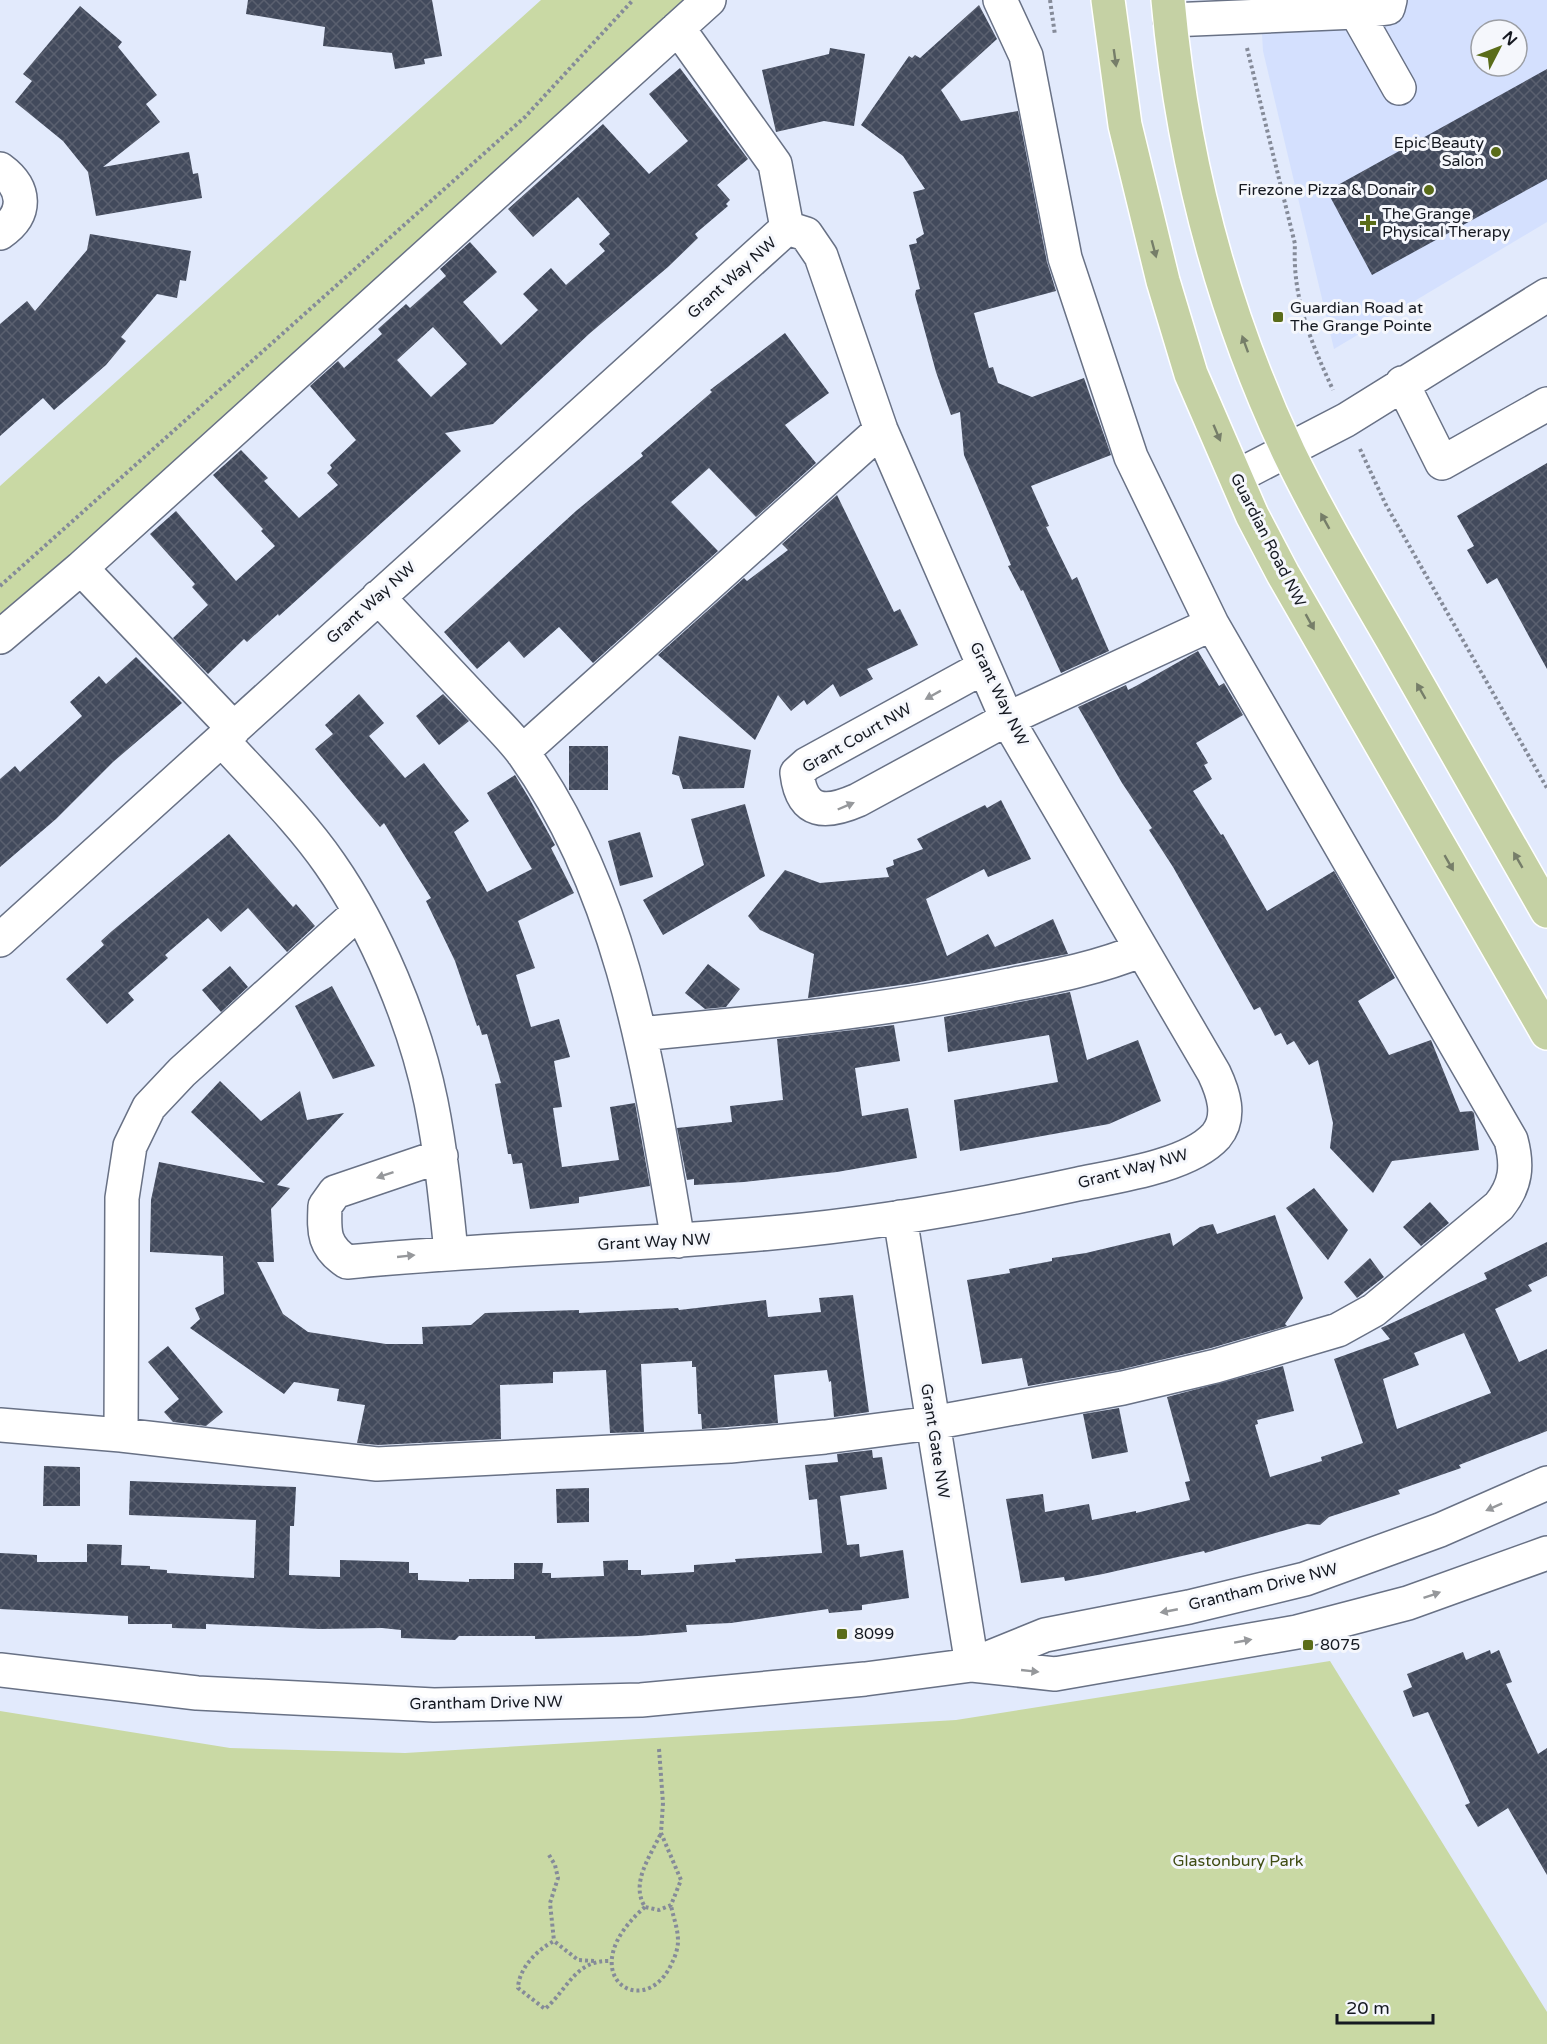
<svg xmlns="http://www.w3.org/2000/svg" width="1547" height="2044" font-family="'Varela Round',sans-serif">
  <defs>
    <pattern id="building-cross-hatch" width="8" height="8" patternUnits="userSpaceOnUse" patternTransform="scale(1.5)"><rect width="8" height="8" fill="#424a5c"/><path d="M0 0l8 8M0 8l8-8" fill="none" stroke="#5a606f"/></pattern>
  </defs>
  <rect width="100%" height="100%" fill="#e2eafc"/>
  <path fill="#d4e0fe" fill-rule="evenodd" d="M 1260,0 L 1547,0 L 1547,222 L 1334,349 L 1263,51 ZM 1481,30 L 1517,30 L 1517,66 L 1481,66 Z"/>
  <path fill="#c9d9a4" d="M 541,0 L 690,0 L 0,625 L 0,486 Z
    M 1330,1661 L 1547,2012 L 1547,2044 L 0,2044 L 0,1711 L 230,1748 L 405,1753 L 956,1720 Z"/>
  <path fill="url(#building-cross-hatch)" fill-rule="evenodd" d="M 248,0 L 432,0 L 442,56 L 424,59 L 425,64 L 395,69 L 392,53 L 323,46 L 325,27 L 246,14 Z
    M 979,5 L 997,39 L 941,90 L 961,121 L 1018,111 L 1047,262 L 1056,291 L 974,313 L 989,368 L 993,367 L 998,383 L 1032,397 L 1084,378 L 1111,455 L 1031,486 L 1049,526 L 1046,527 L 1072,580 L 1077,577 L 1109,651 L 1061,673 L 1023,590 L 1021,591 L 1008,566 L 1011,565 L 964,455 L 960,412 L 951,415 L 936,372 L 915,295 L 916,290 L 920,289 L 909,245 L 917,243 L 916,239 L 924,234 L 913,192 L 925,189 L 903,156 L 861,125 L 909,56 L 912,58 L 915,55 L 920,58 Z
    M 80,6 L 122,42 L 118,47 L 157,95 L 146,104 L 160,122 L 103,167 L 189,152 L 193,174 L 198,173 L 202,198 L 96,216 L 88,172 L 63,141 L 15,102 L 32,81 L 23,74 Z
    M 830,48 L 865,54 L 854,126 L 824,121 L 776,132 L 762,70 L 829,54 Z
    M 680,68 L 748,159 L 717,185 L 730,200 L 726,204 L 728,206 L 695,234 L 698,238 L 668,267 L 589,334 L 493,424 L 445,433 L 461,451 L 279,616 L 278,614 L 247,642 L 244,639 L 208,674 L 173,638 L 208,605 L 192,587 L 195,584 L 150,534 L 176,511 L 236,581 L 275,546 L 261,531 L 263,529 L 213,475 L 241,450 L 268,478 L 264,481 L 299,518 L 338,485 L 327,473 L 332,468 L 330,465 L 356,440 L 310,386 L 338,361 L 344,368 L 382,334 L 378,329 L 406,304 L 410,308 L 446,276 L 440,269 L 470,242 L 497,272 L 463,302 L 501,345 L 538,310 L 523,294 L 551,268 L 566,285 L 605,251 L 599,244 L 610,234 L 578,197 L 533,237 L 508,209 L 603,124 L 649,174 L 688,141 L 649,94 ZM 433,327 L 467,364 L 431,397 L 397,360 Z
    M 1547,69 L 1547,179 L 1372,275 L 1327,191 Z
    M 90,234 L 191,251 L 186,281 L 180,280 L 177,298 L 157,294 L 121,337 L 126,341 L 106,365 L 54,410 L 43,398 L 0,436 L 0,324 L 27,301 L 35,311 L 87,250 Z
    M 785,333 L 829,393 L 785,425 L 816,463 L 756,517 L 709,468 L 671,502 L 718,551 L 593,663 L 559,627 L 524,658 L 509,641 L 477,669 L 444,632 L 576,511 L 643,456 L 641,453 L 712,392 L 710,390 Z
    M 1547,463 L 1547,669 L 1497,578 L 1487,584 L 1467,550 L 1474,546 L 1457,516 Z
    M 837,495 L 894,612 L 900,609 L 918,645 L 867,669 L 873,679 L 840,697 L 833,684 L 807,705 L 804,700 L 791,711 L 778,695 L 755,740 L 658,655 L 744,578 L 747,581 L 788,550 L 782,544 Z
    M 1198,651 L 1219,686 L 1224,683 L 1243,715 L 1196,743 L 1208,763 L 1204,765 L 1212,779 L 1193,791 L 1221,835 L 1223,834 L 1267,911 L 1334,871 L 1395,978 L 1358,1001 L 1389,1055 L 1431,1040 L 1460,1112 L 1472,1111 L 1474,1113 L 1479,1150 L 1392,1161 L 1373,1193 L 1330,1148 L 1333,1123 L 1318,1060 L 1309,1065 L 1294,1041 L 1287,1045 L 1281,1033 L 1275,1036 L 1260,1007 L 1254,1010 L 1173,867 L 1149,830 L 1152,828 L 1122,783 L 1078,707 L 1126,685 L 1128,690 L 1136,686 Z
    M 136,657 L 182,703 L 113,762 L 56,819 L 0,867 L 0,779 L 15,766 L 20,772 L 82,716 L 70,702 L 99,676 L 106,684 Z
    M 359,694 L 384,723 L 369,736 L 405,778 L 424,763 L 469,821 L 454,832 L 487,892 L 532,869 L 487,793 L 515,775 L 529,798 L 555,845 L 551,848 L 574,893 L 518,921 L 535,968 L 516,975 L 531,1027 L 559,1019 L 570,1057 L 554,1061 L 562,1107 L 553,1108 L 562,1167 L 619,1160 L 610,1107 L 635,1103 L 650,1186 L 579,1197 L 579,1203 L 530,1209 L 522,1163 L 513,1164 L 511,1154 L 508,1154 L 495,1084 L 501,1083 L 487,1034 L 482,1035 L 479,1025 L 477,1026 L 455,961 L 426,901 L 431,898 L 384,823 L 380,827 L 315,749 L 333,734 L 325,725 Z
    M 443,694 L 469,721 L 439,745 L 416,716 Z
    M 679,736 L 751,750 L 744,788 L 683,789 L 679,776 L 672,774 Z
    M 569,746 L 608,746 L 608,790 L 569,790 Z
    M 1001,800 L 1031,859 L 988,877 L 984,869 L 926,899 L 947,956 L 988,934 L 995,947 L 1053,919 L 1068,954 L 915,983 L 808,998 L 814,954 L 760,930 L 748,916 L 785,870 L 820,883 L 889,877 L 886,868 L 894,865 L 893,860 L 923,849 L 917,839 L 985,805 L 987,808 Z
    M 745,804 L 765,876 L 663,935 L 643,900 L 704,865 L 691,819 Z
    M 640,832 L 653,877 L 620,886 L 608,841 Z
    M 229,834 L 293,907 L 296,904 L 315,926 L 287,952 L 248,908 L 221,932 L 208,918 L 165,955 L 168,958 L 128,993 L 134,1000 L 107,1024 L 66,979 L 104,945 L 101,941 L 112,931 Z
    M 708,964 L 740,989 L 726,1007 L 705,1009 L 685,993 Z
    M 230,966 L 248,987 L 221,1012 L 202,990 Z
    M 332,986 L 375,1066 L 333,1079 L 295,1006 Z
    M 1070,992 L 1087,1060 L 1138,1040 L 1161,1101 L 1109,1124 L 960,1151 L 954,1100 L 1058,1082 L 1049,1035 L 948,1052 L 944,1017 Z
    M 894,1025 L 900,1061 L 855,1068 L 862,1116 L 908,1108 L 917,1158 L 837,1172 L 744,1182 L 694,1185 L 694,1179 L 687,1180 L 677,1128 L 732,1122 L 730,1106 L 783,1100 L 777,1039 Z
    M 220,1081 L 261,1121 L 300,1091 L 307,1120 L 344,1113 L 277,1185 L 290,1188 L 271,1209 L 274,1262 L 257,1262 L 283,1314 L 308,1332 L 386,1344 L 423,1344 L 422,1327 L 471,1325 L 485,1313 L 579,1310 L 579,1313 L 678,1308 L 679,1310 L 766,1300 L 768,1317 L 821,1312 L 819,1298 L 853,1295 L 869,1412 L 834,1417 L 831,1381 L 829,1382 L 827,1370 L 774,1375 L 778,1423 L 702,1429 L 701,1414 L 698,1414 L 696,1367 L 692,1367 L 692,1361 L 641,1364 L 644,1432 L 610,1433 L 606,1370 L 553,1372 L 553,1383 L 500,1385 L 501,1439 L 378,1445 L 357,1443 L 365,1405 L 337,1401 L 339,1389 L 294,1382 L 284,1394 L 190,1328 L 200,1319 L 195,1308 L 224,1294 L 223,1256 L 150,1252 L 151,1200 L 159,1162 L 265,1183 L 191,1112 Z
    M 1314,1188 L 1348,1230 L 1328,1260 L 1286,1208 Z
    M 1430,1202 L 1449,1223 L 1421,1246 L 1403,1227 Z
    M 1275,1215 L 1303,1298 L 1285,1324 L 1287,1326 L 1211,1348 L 1119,1370 L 1028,1386 L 1022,1358 L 982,1364 L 967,1280 L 1010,1273 L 1009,1269 L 1052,1261 L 1052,1258 L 1086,1253 L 1170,1233 L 1173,1246 L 1200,1227 L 1213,1224 L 1217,1234 Z
    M 1547,1242 L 1547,1276 L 1528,1285 L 1532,1291 L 1495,1309 L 1519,1362 L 1547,1349 L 1547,1431 L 1459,1465 L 1461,1468 L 1398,1490 L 1400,1494 L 1329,1517 L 1320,1525 L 1307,1524 L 1205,1553 L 1204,1551 L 1103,1574 L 1065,1581 L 1064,1577 L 1021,1583 L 1006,1499 L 1043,1494 L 1045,1512 L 1089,1504 L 1092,1520 L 1136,1511 L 1136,1513 L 1190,1500 L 1185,1482 L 1190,1481 L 1167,1397 L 1283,1366 L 1294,1411 L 1257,1420 L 1258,1424 L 1255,1425 L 1270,1477 L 1322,1461 L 1321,1457 L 1363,1443 L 1334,1359 L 1390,1339 L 1381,1328 L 1487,1279 L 1484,1273 ZM 1464,1333 L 1491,1393 L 1397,1429 L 1383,1379 L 1419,1365 L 1414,1353 Z
    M 1370,1258 L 1384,1277 L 1357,1298 L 1344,1282 Z
    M 168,1346 L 223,1412 L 206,1426 L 173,1422 L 164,1412 L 179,1399 L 148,1362 Z
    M 1119,1408 L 1128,1452 L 1092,1459 L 1083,1414 Z
    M 872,1450 L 873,1458 L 882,1457 L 887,1489 L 840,1496 L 847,1545 L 859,1544 L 860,1557 L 903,1550 L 909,1598 L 862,1605 L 862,1610 L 829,1613 L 828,1609 L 731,1623 L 686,1625 L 687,1632 L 639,1636 L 535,1639 L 535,1636 L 459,1636 L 455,1640 L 401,1638 L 401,1630 L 382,1628 L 320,1629 L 206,1624 L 206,1629 L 172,1628 L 172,1624 L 128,1624 L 128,1616 L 0,1609 L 0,1553 L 37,1555 L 37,1562 L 87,1562 L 87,1544 L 122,1545 L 121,1565 L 150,1566 L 150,1569 L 167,1570 L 167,1573 L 254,1578 L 256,1520 L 129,1515 L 130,1481 L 296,1487 L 294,1526 L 290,1526 L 289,1575 L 340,1577 L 340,1560 L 409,1562 L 409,1573 L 418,1573 L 418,1580 L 469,1582 L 469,1579 L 514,1579 L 514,1563 L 543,1563 L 542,1573 L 551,1573 L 551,1578 L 604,1576 L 603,1561 L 628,1560 L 628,1570 L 641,1570 L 641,1575 L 694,1572 L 694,1565 L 736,1562 L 735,1559 L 822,1553 L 817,1499 L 809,1500 L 805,1465 L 838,1462 L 837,1454 Z
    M 44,1466 L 80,1467 L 80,1506 L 43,1506 Z
    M 589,1488 L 589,1522 L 557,1523 L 556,1489 Z
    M 1490,1650 L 1491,1654 L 1499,1650 L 1512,1682 L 1506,1684 L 1538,1754 L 1547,1748 L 1547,1875 L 1508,1808 L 1478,1827 L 1465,1805 L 1470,1803 L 1428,1712 L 1413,1717 L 1403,1691 L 1412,1687 L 1407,1674 L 1463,1652 L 1466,1660 Z"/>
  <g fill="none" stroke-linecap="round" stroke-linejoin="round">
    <g stroke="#687185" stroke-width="36">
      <path id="minor" d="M 1356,12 L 1399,88
        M 1170,20 L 1356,12 L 1388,8 L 1390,0
        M 678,28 L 775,164 L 787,228
        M 0,169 C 26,188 28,214 0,233
        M 1402,383 L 1442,463 L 1547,404
        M 1236,477 L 1346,420 L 1547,295
        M 81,568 L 234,729
        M 378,597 C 410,631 442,665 474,699 C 490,717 509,734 523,753 C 625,896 649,1072 678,1241
        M 0,637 L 81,568 L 709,0
        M 984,667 L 807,764 L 797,773 C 802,815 826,814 858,800 L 1007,719 L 1212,624
        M 222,740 C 258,780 299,819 330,864 C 376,930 415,1023 431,1102 C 441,1152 446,1202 451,1252
        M 522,752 L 881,430
        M 0,940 L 787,228
        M 640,1034 C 764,1022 888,1011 1010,985 C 1056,976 1098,968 1142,950
        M 441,1156 L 335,1192 L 325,1206 C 324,1232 323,1246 347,1262 C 488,1248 630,1246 771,1233 C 875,1224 977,1206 1078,1184 C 1117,1176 1189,1166 1216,1136 C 1232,1117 1223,1092 1214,1073 L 1007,719 L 881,430 L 821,256 L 806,234 L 787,228
        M 900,1217 L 972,1665
        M 0,1425 L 121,1435 L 377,1464 L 730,1446 L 825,1437 L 932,1423 L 1123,1388 L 1216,1366 L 1338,1330 L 1374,1310 L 1499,1206 C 1516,1185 1518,1166 1511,1140 L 1212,624 L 1131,457 L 1065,258 L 1026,56 L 1000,0
        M 121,1435 L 122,1198 L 130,1146 L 149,1107 L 182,1072 L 359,912
        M 976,1663 L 1045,1635 L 1189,1607 L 1305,1579 L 1440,1530 L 1547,1483
        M 0,1670 L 197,1693 L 434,1705 L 641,1700 L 865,1679 L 972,1665 L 1055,1674 L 1297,1632 L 1408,1603 L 1547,1553"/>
    </g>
    <g stroke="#fff" stroke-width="36">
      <path id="major" d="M 1108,0 L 1125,125 L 1163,281 L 1191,374 L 1252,515 L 1283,574 L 1547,1033
        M 1168,0 C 1182,156 1222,311 1289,453 C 1320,517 1357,579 1393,641 C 1444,731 1496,821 1547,911"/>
    </g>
    <path stroke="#858b99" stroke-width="4" stroke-dasharray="3 3" stroke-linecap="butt" d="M 1050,0 L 1055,35
      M 1247,48 L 1295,244 C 1292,298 1311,342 1333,390
      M 1360,449 L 1386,505 L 1547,788
      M 0,586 L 525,117 L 633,0
      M 659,1749 L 663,1803 L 661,1833 L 681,1880 L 671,1905 L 659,1910 L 645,1907 C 630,1883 650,1857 661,1833
      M 549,1855 L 555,1865 L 558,1878 L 550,1903 L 554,1941
      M 645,1907 C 570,1972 641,2022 670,1967 C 674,1959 678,1950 678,1941 C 678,1928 673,1917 671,1905
      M 594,1961 L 578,1960 L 554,1941 C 537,1950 519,1968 518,1988 L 545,2009 C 568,1989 575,1960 610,1961"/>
    <use href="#minor" stroke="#fff" stroke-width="33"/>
    <use href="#major" stroke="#c5d1a4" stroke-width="33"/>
  </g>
  <defs><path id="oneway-solid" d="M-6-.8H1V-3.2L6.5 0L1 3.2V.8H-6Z" transform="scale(1.5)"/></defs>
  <g fill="#767e69">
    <use href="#oneway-solid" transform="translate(1115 58) rotate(82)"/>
    <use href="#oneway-solid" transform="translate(1154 249) rotate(75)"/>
    <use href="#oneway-solid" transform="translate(1245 344) rotate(-110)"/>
    <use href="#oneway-solid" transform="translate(1217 433) rotate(67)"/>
    <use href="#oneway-solid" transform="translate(1325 521) rotate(-119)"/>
    <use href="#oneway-solid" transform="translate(1310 622) rotate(61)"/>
    <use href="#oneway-solid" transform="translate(1421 691) rotate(-120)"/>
    <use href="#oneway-solid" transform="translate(1518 860) rotate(-120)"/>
    <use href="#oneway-solid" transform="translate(1449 863) rotate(60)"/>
  </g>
  <g fill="#96989b">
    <use href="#oneway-solid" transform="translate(933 695) rotate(151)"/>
    <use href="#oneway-solid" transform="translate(846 806) rotate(-23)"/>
    <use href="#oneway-solid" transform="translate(385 1175) rotate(161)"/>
    <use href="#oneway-solid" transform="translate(406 1256) rotate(-6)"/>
    <use href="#oneway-solid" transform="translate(1494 1507) rotate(156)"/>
    <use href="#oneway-solid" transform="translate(1432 1595) rotate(-19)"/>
    <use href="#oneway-solid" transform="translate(1169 1611) rotate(169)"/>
    <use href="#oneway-solid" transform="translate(1243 1641) rotate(-10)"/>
    <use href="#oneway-solid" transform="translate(1030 1671) rotate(6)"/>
  </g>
  <g fill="#5a6c19" stroke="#f5f7fc" stroke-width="2">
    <circle cx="1496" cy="152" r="6"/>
    <circle cx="1429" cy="190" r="6"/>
    <path d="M1365 214h6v6h6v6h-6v6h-6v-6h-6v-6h6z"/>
    <rect x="1272" y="311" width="12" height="12" rx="3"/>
    <rect x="836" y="1628" width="12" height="12" rx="3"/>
    <rect x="1302" y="1639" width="12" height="12" rx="3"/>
  </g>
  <g text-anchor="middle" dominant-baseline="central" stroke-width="6" stroke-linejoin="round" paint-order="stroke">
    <g font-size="16" fill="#151921" stroke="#f5f7fc" text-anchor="start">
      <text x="1484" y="143" text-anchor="end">Epic Beauty<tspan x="1484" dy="18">Salon</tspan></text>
      <text x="1417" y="190" text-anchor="end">Firezone Pizza &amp; Donair</text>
      <text x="1382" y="214">The Grange<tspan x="1382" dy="18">Physical Therapy</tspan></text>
      <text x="1290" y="308">Guardian Road at<tspan x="1290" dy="18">The Grange Pointe</tspan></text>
      <text x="854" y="1634">8099</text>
      <text x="1320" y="1645">8075</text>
    </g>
    <g font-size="16" fill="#151921" stroke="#f5f7fc">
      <text transform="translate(732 278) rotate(-42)">Grant Way NW</text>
      <text transform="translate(1268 540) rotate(63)">Guardian Road NW</text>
      <text transform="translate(371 603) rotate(-42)">Grant Way NW</text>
      <text transform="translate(999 694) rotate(64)">Grant Way NW</text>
      <text transform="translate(857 738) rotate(-30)">Grant Court NW</text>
      <text transform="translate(1133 1169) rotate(-15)">Grant Way NW</text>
      <text transform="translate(654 1242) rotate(-3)">Grant Way NW</text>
      <text transform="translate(935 1441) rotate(81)">Grant Gate NW</text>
      <text transform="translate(1263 1587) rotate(-14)">Grantham Drive NW</text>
      <text transform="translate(486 1703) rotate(-1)">Grantham Drive NW</text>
    </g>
    <g font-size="16" fill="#404d14" stroke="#f5f7fc">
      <text x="1238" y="1861">Glastonbury Park</text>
    </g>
  </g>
  <g transform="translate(1499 48) rotate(48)"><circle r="28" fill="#f5f7fc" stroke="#9b9ea4" stroke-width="1.5"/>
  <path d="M0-4.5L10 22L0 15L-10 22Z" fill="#5a6c19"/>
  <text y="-9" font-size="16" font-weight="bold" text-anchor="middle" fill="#151921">N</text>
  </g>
  <path d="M1337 2014v9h96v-9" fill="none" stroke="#151921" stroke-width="3"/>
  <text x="1346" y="2014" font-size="18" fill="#151921" stroke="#f5f7fc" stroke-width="4.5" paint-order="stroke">20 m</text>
</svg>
